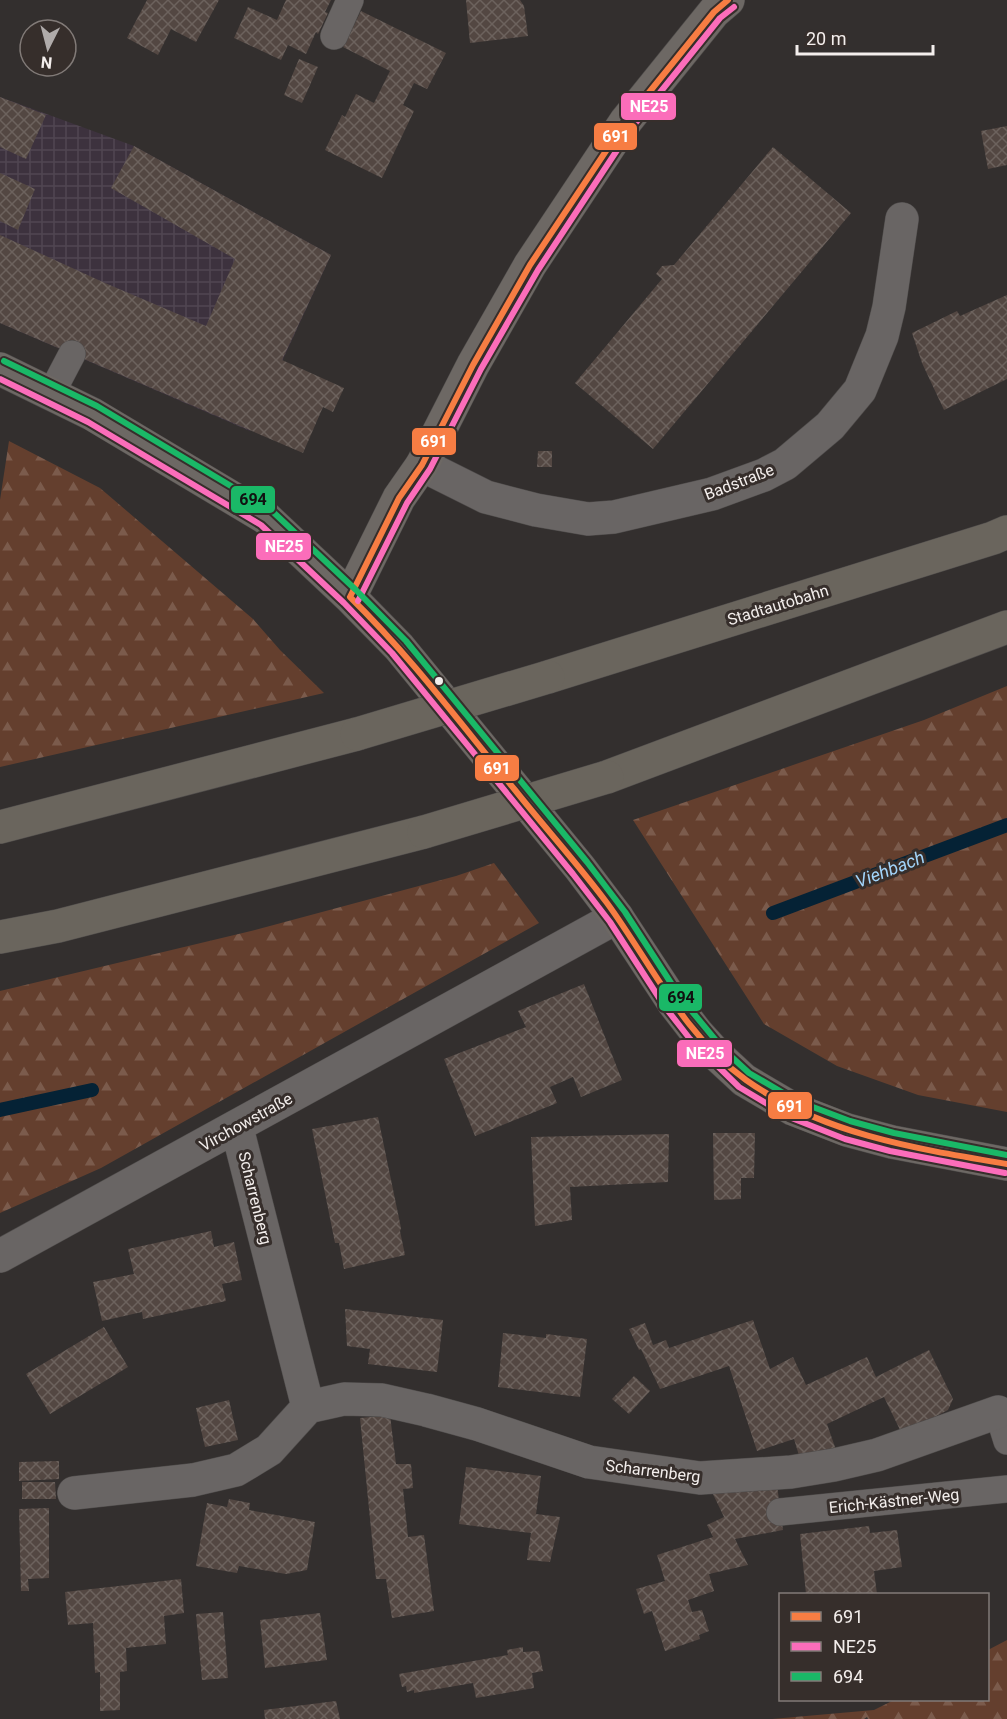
<svg xmlns="http://www.w3.org/2000/svg" width="1007" height="1719" font-family="Roboto,sans-serif">
  <defs>
    <pattern id="industrial-grid" width="8" height="8" patternUnits="userSpaceOnUse" patternTransform="scale(1.5)"><rect width="8" height="8" fill="#3d323e"/><path d="M0 4h8M4 0v8" fill="none" stroke="#504651"/></pattern>
    <pattern id="forest-firs" width="22" height="20" patternUnits="userSpaceOnUse" patternTransform="scale(1.5)"><rect width="22" height="20" fill="#643f2e"/><path d="M5 1l3.5 6h-7zM16 11l3.5 6h-7z" fill="#7b5b4c"/></pattern>
    <pattern id="building-cross-hatch" width="8" height="8" patternUnits="userSpaceOnUse" patternTransform="scale(1.5)"><rect width="8" height="8" fill="#534742"/><path d="M0 0l8 8M0 8l8-8" fill="none" stroke="#6c625d"/></pattern>
  </defs>
  <rect width="100%" height="100%" fill="#332f2e"/>
  <path fill="url(#industrial-grid)" d="M 0,97 L 134,146 L 331,255 L 250,431 L 0,323 Z"/>
  <path fill="url(#forest-firs)" d="M 9,441 L 100,488 L 253,619 L 280,650 L 324,693 L 0,767 L 0,500 Z
    M 1007,686 L 1007,1112 L 918,1095 L 837,1066 L 764,1024 L 633,820 L 924,720 Z
    M 494,863 L 539,923 L 101,1168 L 0,1213 L 0,991 L 251,931 L 456,876 Z
    M 1007,1640 L 1007,1719 L 868,1719 L 867,1717 L 864,1719 L 772,1719 L 874,1710 L 894,1700 L 988,1700 L 988,1650 Z"/>
  <g fill="none" stroke-linecap="round" stroke-linejoin="round">
    <path stroke="#052235" stroke-width="14" d="M 773,913 L 1007,825
      M 0,1110 L 92,1090"/>
  </g>
  <path fill="url(#building-cross-hatch)" d="M 147,0 L 219,0 L 196,42 L 171,29 L 158,55 L 127,38 Z
    M 286,0 L 331,0 L 325,12 L 328,13 L 318,34 L 316,32 L 306,54 L 288,45 L 281,60 L 234,38 L 248,7 L 277,20 Z
    M 466,0 L 520,0 L 524,6 L 528,36 L 470,43 Z
    M 361,11 L 446,53 L 427,89 L 414,83 L 403,105 L 414,111 L 382,178 L 325,150 L 342,115 L 345,117 L 356,94 L 374,103 L 390,71 L 343,47 Z
    M 299,59 L 318,67 L 302,103 L 284,95 Z
    M 0,97 L 46,115 L 26,159 L 0,147 Z
    M 1007,126 L 1007,165 L 988,169 L 981,131 Z
    M 134,146 L 331,255 L 282,360 L 344,388 L 333,412 L 323,407 L 303,453 L 0,323 L 0,235 L 105,283 L 206,326 L 235,259 L 111,188 Z
    M 773,147 L 851,213 L 653,449 L 575,383 L 662,279 L 656,274 L 662,266 L 674,265 Z
    M 0,173 L 35,189 L 18,230 L 0,221 Z
    M 1007,295 L 1007,379 L 944,410 L 922,363 L 912,333 L 957,311 L 960,316 Z
    M 538,451 L 552,451 L 552,467 L 537,467 Z
    M 584,984 L 622,1080 L 581,1097 L 573,1077 L 550,1087 L 557,1103 L 475,1136 L 444,1059 L 526,1027 L 518,1011 Z
    M 378,1117 L 401,1228 L 400,1231 L 405,1255 L 344,1269 L 339,1243 L 335,1243 L 312,1129 Z
    M 713,1133 L 755,1133 L 754,1178 L 741,1178 L 741,1199 L 714,1200 Z
    M 669,1134 L 668,1182 L 570,1187 L 572,1220 L 535,1226 L 531,1137 Z
    M 211,1231 L 214,1247 L 234,1242 L 242,1280 L 222,1284 L 226,1301 L 143,1319 L 142,1312 L 102,1321 L 93,1282 L 134,1274 L 128,1249 Z
    M 345,1309 L 443,1320 L 437,1372 L 368,1364 L 370,1349 L 347,1346 Z
    M 753,1320 L 770,1369 L 793,1357 L 806,1385 L 867,1357 L 876,1377 L 929,1350 L 953,1399 L 948,1410 L 902,1434 L 884,1397 L 827,1424 L 836,1450 L 801,1462 L 794,1439 L 757,1451 L 729,1366 L 660,1389 L 641,1349 L 639,1350 L 629,1329 L 645,1323 L 653,1345 L 666,1340 L 669,1348 Z
    M 104,1327 L 128,1367 L 50,1414 L 26,1374 Z
    M 503,1333 L 546,1338 L 546,1334 L 587,1339 L 580,1397 L 498,1387 Z
    M 634,1376 L 650,1391 L 629,1414 L 612,1399 Z
    M 229,1400 L 238,1440 L 205,1447 L 196,1408 Z
    M 390,1415 L 396,1464 L 411,1464 L 413,1488 L 403,1489 L 408,1537 L 424,1535 L 434,1611 L 392,1618 L 386,1579 L 376,1579 L 360,1418 Z
    M 59,1461 L 59,1479 L 19,1481 L 19,1462 Z
    M 466,1467 L 541,1476 L 536,1514 L 560,1517 L 550,1562 L 527,1560 L 531,1533 L 459,1524 Z
    M 22,1482 L 55,1482 L 56,1499 L 22,1499 Z
    M 777,1485 L 783,1530 L 735,1539 L 748,1565 L 709,1574 L 714,1591 L 688,1600 L 692,1612 L 702,1610 L 709,1631 L 699,1635 L 700,1639 L 665,1651 L 652,1611 L 644,1614 L 636,1589 L 665,1581 L 657,1555 L 713,1537 L 707,1525 L 724,1517 L 712,1492 Z
    M 229,1499 L 250,1503 L 249,1510 L 315,1522 L 307,1570 L 286,1574 L 239,1566 L 237,1573 L 196,1566 L 207,1503 L 227,1507 Z
    M 49,1508 L 49,1578 L 28,1579 L 29,1591 L 21,1591 L 19,1509 Z
    M 869,1526 L 870,1533 L 897,1530 L 902,1567 L 874,1571 L 877,1594 L 806,1594 L 800,1534 Z
    M 181,1579 L 184,1613 L 164,1616 L 166,1644 L 126,1648 L 127,1671 L 120,1672 L 120,1710 L 100,1711 L 100,1672 L 95,1673 L 93,1623 L 68,1625 L 65,1592 Z
    M 223,1612 L 228,1678 L 202,1680 L 196,1614 Z
    M 320,1613 L 327,1660 L 265,1668 L 260,1620 Z
    M 523,1647 L 523,1652 L 539,1651 L 543,1671 L 532,1673 L 534,1688 L 476,1698 L 473,1683 L 414,1693 L 414,1690 L 407,1692 L 406,1686 L 402,1687 L 399,1674 L 508,1655 L 507,1650 Z
    M 336,1701 L 340,1719 L 265,1719 L 264,1710 Z"/>
  <g fill="none" stroke-linecap="round" stroke-linejoin="round">
    <g stroke="#4e4b4a" stroke-width="28">
      <path id="lane" d="M 334,36 L 350,0
        M 51,394 L 72,354
        M 998,1412 L 1007,1441
        M 780,1512 L 1007,1489"/>
    </g>
    <g stroke="#4e4b4a" stroke-width="34">
      <path id="street" d="M 422,465 L 486,497 L 536,510 L 588,519 L 614,517 L 712,494 L 764,475 L 785,464 L 830,426 L 860,390 L 882,336 L 889,307 L 902,219
        M 237,1128 L 308,1407
        M 0,1256 L 617,917
        M 74,1493 L 193,1480 L 236,1470 L 269,1450 L 308,1407 L 344,1399 L 382,1400 L 426,1410 L 477,1424 L 589,1462 L 700,1478 L 791,1472 L 834,1465 L 877,1455 L 998,1412"/>
    </g>
    <g stroke="#4e4b4a" stroke-width="34">
      <path id="secondary" d="M 0,369 L 92,414 L 266,518 L 350,597 L 399,647 L 580,868 L 617,917 L 673,1002 L 697,1033 L 717,1055 L 744,1080 L 793,1109 L 847,1130 L 892,1142 L 1007,1164
        M 350,597 L 399,498 L 422,465 L 473,365 L 530,265 L 626,121 L 714,12 L 728,0"/>
    </g>
    <g stroke="#4e4b4a" stroke-width="34">
      <path id="highway" d="M 548,677 L 993,538 L 1007,532
        M 607,777 L 1007,627
        M 0,827 L 357,734
        M 0,937 L 58,926 L 424,832"/>
    </g>
    <use href="#lane" stroke="#696564" stroke-width="27"/>
    <use href="#street" stroke="#696564" stroke-width="33"/>
    <use href="#secondary" stroke="#6d6864" stroke-width="33"/>
    <use href="#highway" stroke="#6a655d" stroke-width="33"/>
    <g stroke="#4e4b4a" stroke-width="34" stroke-linecap="butt">
      <path id="highway-bridge" d="M 357,734 L 548,677
        M 424,832 L 607,777"/>
    </g>
    <use href="#highway-bridge" stroke="#6a655d" stroke-width="33"/>
    <g stroke="#362e2b" stroke-width="10">
      <path id="bus-1" d="M 350,597 C 412,658 460,723 515,790 C 545,828 578,864 607,903 C 651,963 684,1036 746,1080 C 822,1134 917,1149 1007,1164
        M 350,597 L 399,498 L 422,465 L 473,365 L 530,265 L 626,121 L 714,12 L 728,0"/>
    </g>
    <g stroke="#362e2b" stroke-width="10">
      <path id="bus-2" d="M 0,379 L 88,422 L 261,525 L 344,603 L 392,653 L 573,874 L 610,922 L 665,1007 L 690,1039 L 739,1087 L 789,1117 L 845,1139 L 890,1151 L 1005,1173
        M 358,601 L 407,503 L 430,469 L 481,369 L 538,270 L 633,126 L 720,18 L 734,7"/>
    </g>
    <g stroke="#362e2b" stroke-width="10">
      <path id="bus-3" d="M 4,361 L 97,406 L 271,510 L 356,590 L 406,641 L 587,862 L 625,912 L 680,997 L 723,1049 L 749,1073 L 797,1101 L 850,1121 L 894,1133 L 1007,1155"/>
    </g>
    <use href="#bus-1" stroke="#f77d43" stroke-width="6"/>
    <use href="#bus-2" stroke="#fb6dba" stroke-width="6"/>
    <use href="#bus-3" stroke="#1ab867" stroke-width="6"/>
  </g>
  <circle fill="#f3eeec" stroke="#362e2b" stroke-width="2" cx="439" cy="681" r="5"/>
  <g text-anchor="middle" dominant-baseline="central" stroke-width="6" stroke-linejoin="round" paint-order="stroke">
    <g font-size="16" fill="#f3eeec" stroke="#362e2b">
      <text transform="translate(739 482) rotate(-21)">Badstraße</text>
      <text transform="translate(778 605) rotate(-17)">Stadtautobahn</text>
      <text transform="translate(246 1122) rotate(-29)">Virchowstraße</text>
      <text transform="translate(255 1198) rotate(76)">Scharrenberg</text>
      <text transform="translate(653 1471) rotate(7)">Scharrenberg</text>
      <text transform="translate(894 1501) rotate(-6)">Erich-Kästner-Weg</text>
    </g>
    <g font-size="18" font-style="italic" fill="#a2d4fa" stroke="#362e2b">
      <text transform="translate(890 869) rotate(-21)">Viehbach</text>
    </g>
  </g>
  <g stroke="#362e2b" stroke-width="2">
    <rect x="620" y="92" width="57" height="29" rx="6" fill="#fb6dba"/>
    <rect x="593" y="122" width="45" height="29" rx="6" fill="#f77d43"/>
    <rect x="411" y="427" width="46" height="29" rx="6" fill="#f77d43"/>
    <rect x="230" y="485" width="46" height="29" rx="6" fill="#1ab867"/>
    <rect x="255" y="532" width="57" height="29" rx="6" fill="#fb6dba"/>
    <rect x="474" y="754" width="46" height="28" rx="6" fill="#f77d43"/>
    <rect x="658" y="983" width="45" height="29" rx="6" fill="#1ab867"/>
    <rect x="676" y="1039" width="57" height="29" rx="6" fill="#fb6dba"/>
    <rect x="767" y="1091" width="46" height="29" rx="6" fill="#f77d43"/>
  </g>
  <g font-size="16" text-anchor="middle" font-weight="bold" fill="#fff">
    <text x="649" y="112">NE25</text>
    <text x="616" y="142">691</text>
    <text x="434" y="447">691</text>
    <text x="284" y="552">NE25</text>
    <text x="497" y="774">691</text>
    <text x="705" y="1059">NE25</text>
    <text x="790" y="1112">691</text>
  </g>
  <g font-size="16" text-anchor="middle" font-weight="bold" fill="#111">
    <text x="253" y="505">694</text>
    <text x="681" y="1003">694</text>
  </g>
  <rect x="779" y="1593" width="210" height="108" fill="#362e2b" stroke="#827b78" stroke-width="1.5"/>
  <rect x="791" y="1612" width="30" height="9" fill="#f77d43" stroke="#827b78" stroke-width="1.5"/>
  <text x="833" y="1623" font-size="18" fill="#f3eeec">691</text>
  <rect x="791" y="1642" width="30" height="9" fill="#fb6dba" stroke="#827b78" stroke-width="1.5"/>
  <text x="833" y="1653" font-size="18" fill="#f3eeec">NE25</text>
  <rect x="791" y="1672" width="30" height="9" fill="#1ab867" stroke="#827b78" stroke-width="1.5"/>
  <text x="833" y="1683" font-size="18" fill="#f3eeec">694</text>
  <g transform="translate(48 48) rotate(186)"><circle r="28" fill="#362e2b" stroke="#827b78" stroke-width="1.5"/>
  <path d="M0-4.5L10 22L0 15L-10 22Z" fill="#b0abaa"/>
  <text y="-9" font-size="16" font-weight="bold" text-anchor="middle" fill="#f3eeec">N</text>
  </g>
  <path d="M797 45v9h136v-9" fill="none" stroke="#f3eeec" stroke-width="3"/>
  <text x="806" y="45" font-size="18" fill="#f3eeec" stroke="#362e2b" stroke-width="4.5" paint-order="stroke">20 m</text>
</svg>
